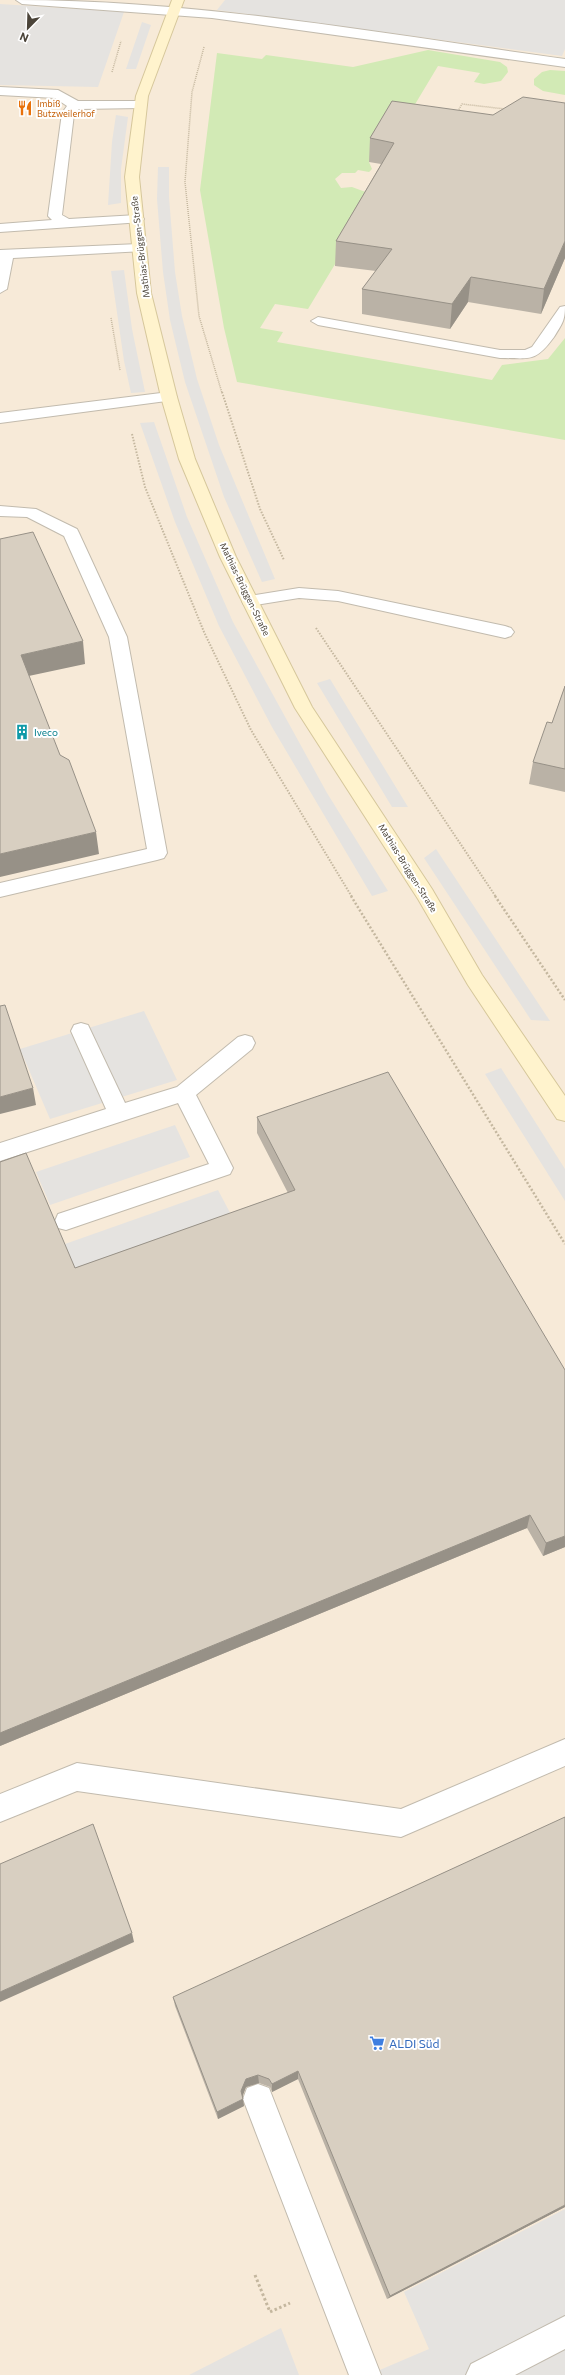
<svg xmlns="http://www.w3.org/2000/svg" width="565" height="2375" viewBox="0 0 565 2375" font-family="Commissioner,sans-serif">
	<rect width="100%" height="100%" fill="#f6f3ec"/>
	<path fill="#f7ead8" d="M0,0H565V2375H0Z"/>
	<path fill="#d2eab5" d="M428,50L500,62L507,67L508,72L501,81L484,84L474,82L480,73L438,66L414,106L376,150L369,162L372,169L369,172L358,170L355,173H342L335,179L341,188L352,187L371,194L343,251L308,309L275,304L260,328L283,332L277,342L492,380L502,365L548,359L565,338V440L237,382L224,328L200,190L217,53L262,59L266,55L353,67Z
		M550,70L565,71V95L543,91L534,85V79L542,72Z"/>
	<path fill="#e5e3e0" d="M225,0H565V49L562,56L217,10Z
		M0,4L124,12L98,87L0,85Z
		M142,22L151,25L136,69H126Z
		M116,115L128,117L121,169V203L108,205L112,142Z
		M158,167H169V197L175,272L182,316L197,379L219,445L275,579L262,582L224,497L185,382L170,320L163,272L157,199Z
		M124,270L132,329L145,392L131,393L124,361L111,271Z
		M154,422L187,517L233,622L327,793L388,891L372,896L272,727L219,626L175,522L140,423Z
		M330,679L408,807H392L317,683Z
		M436,849L550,1021L531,1020L424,858Z
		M144,1011L177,1080L50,1119L20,1049Z
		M501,1068L565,1169V1201L485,1074Z
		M175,1125L190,1157L50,1205L36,1172Z
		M218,1190L236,1224L79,1279L65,1244Z
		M565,2209V2375H368L429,2349L404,2292Z
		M281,2328L299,2375H189Z"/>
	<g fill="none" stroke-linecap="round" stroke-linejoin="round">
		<g stroke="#c2bbae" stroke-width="2">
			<path id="lane" d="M16,0C200,0 383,34 565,59V67L212,18L22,4Z
				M0,87L58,90L78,101H145L147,104L145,107L141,108L79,109L74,114L62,215L69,219L137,215L142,216L144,219L142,222L0,232V224L52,220L48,216L62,113L67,106L55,98L0,95Z
				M139,244L146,248L144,251L13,258L7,289L0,293V250Z
				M565,306C565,321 562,324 554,337C535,363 530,358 500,358L318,325L311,321L318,317L500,350H525L532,347L560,307Z
				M169,392L174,394L177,397L174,400L0,423V413Z
				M0,506L36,509L77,529L79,533L127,637L167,853L164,858L157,860L0,897V883L147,849L109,637L64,536L27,517L0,516Z
				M299,588L338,591L505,626L511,628L514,632L511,636L505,638L338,601L299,598L250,606L244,605L242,601L244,597L250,596Z
				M81,1023L88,1025L125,1103L177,1087L238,1037L245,1035L252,1037L255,1043L252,1049L196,1095L233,1168L230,1174L66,1230L58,1228L55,1221L58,1214L209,1164L178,1103L0,1161V1143L106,1109L71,1031L74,1025Z
				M565,1739V1766L401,1837L77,1791L0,1822V1794L77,1763L401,1809Z
				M258,2084L269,2088L381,2375H349L243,2099L247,2088Z
				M565,2316V2349L515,2375H466L471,2364Z"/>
		</g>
		<g stroke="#d6c79b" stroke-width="2">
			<path id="secondary" d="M172,0H184L148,96L139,177L151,293L177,397L195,459L236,557L312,707L432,889L482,975L565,1096V1121L557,1119L468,985L418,899L295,708L220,557L179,459L161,397L137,293L125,177L136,96Z"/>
		</g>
		<path stroke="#c4b79f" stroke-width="1.5" stroke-dasharray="1 1" stroke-linecap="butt" d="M204,47L192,92L185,182L199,316L222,393
			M112,72L121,41
			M457,113L462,104L505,109
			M111,318L120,370"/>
		<path stroke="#c4b79f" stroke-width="2" stroke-dasharray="1.5 1.5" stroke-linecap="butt" d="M222,392L260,509L284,560
			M132,434L145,487L204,632L251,730L352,897
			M316,628L496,897"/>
		<path stroke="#c4b79f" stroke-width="2.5" stroke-dasharray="2 2" stroke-linecap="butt" d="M351,896L565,1244
			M495,896L565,1000"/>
		<path stroke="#c4b79f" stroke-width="3" stroke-dasharray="2.5 2.5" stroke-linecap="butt" d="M255,2275L270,2312L290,2303"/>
		<use href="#lane" fill="#fff" fill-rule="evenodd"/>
		<use href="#secondary" fill="#fff3cd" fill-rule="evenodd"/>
	</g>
	<path fill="#bab2a6" d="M392,101L565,258L541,314L468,302L450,329L362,314V289L376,271L335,266L336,241L381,164L369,162L370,138Z
		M565,686V792L529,784L533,762L552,723Z
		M257,1117L565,1547L543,1556L527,1528L0,1746V1162L75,1268L288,1193L257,1133Z
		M173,1997L565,2207L387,2299L298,2079L272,2092L270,2087L259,2083L246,2087L242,2096L244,2106L218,2119L175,2006Z"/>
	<path fill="#979187" d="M565,241V258L541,314L544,289Z
		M471,277L468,302L450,329L452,304Z
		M83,641L85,664L24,677L21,655Z
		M96,832L99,854L0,877V854Z
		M33,1088L36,1105L0,1114V1097Z
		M530,1515L527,1528L0,1746V1733Z
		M565,1536V1547L543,1556L546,1543Z
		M132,1933L134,1942L0,2002V1992Z
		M298,2071V2079L272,2092V2084Z
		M258,2075L259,2083L246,2087L242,2098L241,2091L246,2079Z
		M243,2099L244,2106L218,2119L217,2112Z
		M565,2205V2207L387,2299L390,2296Z"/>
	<path fill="#d8cfc1" stroke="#979187" d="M523,97L565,103V241L544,289L471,277L452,304L362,289L392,249L336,241L394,143L370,138L392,101L493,115Z
		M33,532L83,641L21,655L60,755L69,760L96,832L0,854V539Z
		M565,686V769L533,762L547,722L552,723Z
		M5,1005L33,1088L0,1097V1006Z
		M388,1072L565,1370V1536L546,1543L530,1515L0,1733V1162L26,1153L75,1268L295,1190L257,1117Z
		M565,1817V2205L390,2296L298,2071L272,2084L269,2079L258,2075L246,2079L241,2091L243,2099L217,2112L173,1997Z
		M93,1824L132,1933L0,1992V1864Z"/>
	<defs>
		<g id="restaurant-bare" transform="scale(1.2)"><path d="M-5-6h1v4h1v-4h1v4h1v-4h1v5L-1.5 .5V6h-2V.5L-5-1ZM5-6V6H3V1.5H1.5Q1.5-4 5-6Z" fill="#e8710a" stroke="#fff" stroke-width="2.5" paint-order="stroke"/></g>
		<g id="building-bare" transform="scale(1.2)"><path d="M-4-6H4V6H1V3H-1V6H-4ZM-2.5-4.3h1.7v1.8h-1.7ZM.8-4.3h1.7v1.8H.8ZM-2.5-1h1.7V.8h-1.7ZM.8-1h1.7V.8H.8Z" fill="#0f9aa8" stroke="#fff" stroke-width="2.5" paint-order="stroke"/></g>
		<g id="supermarket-bare" transform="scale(1.2)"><path d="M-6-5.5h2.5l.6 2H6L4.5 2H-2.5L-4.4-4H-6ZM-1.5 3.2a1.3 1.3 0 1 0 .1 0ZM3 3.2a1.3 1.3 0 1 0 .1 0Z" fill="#3f7fe0" stroke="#fff" stroke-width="2.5" paint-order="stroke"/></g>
	</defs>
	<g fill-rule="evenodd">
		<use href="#restaurant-bare" x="25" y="108"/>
		<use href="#building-bare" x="22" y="732"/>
		<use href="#supermarket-bare" x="377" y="2043"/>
	</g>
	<g text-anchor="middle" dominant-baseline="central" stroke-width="4" stroke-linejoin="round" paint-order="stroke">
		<g font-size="9" fill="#c56008" stroke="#fff" text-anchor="start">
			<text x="37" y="103">Imbiß<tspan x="37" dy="10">Butzweilerhof</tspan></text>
		</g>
		<g font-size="9" fill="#4b4439" stroke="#fff">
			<text transform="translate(140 247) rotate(-97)">Mathias-Brüggen-Straße</text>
			<text transform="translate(245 589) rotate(64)">Mathias-Brüggen-Straße</text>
			<text transform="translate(408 868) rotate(58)">Mathias-Brüggen-Straße</text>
		</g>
		<g font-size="10" fill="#0d838f" stroke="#fff" text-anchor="start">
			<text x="34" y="732">Iveco</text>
		</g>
		<g font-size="12" fill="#366cbe" stroke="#fff" text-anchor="start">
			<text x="389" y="2043">ALDI Süd</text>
		</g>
	</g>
	<g transform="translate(28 28) rotate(203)" stroke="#ffffff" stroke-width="3" paint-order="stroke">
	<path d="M0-3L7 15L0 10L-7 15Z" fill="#4b4439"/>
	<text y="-6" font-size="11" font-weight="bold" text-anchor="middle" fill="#4b4439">N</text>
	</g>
</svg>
